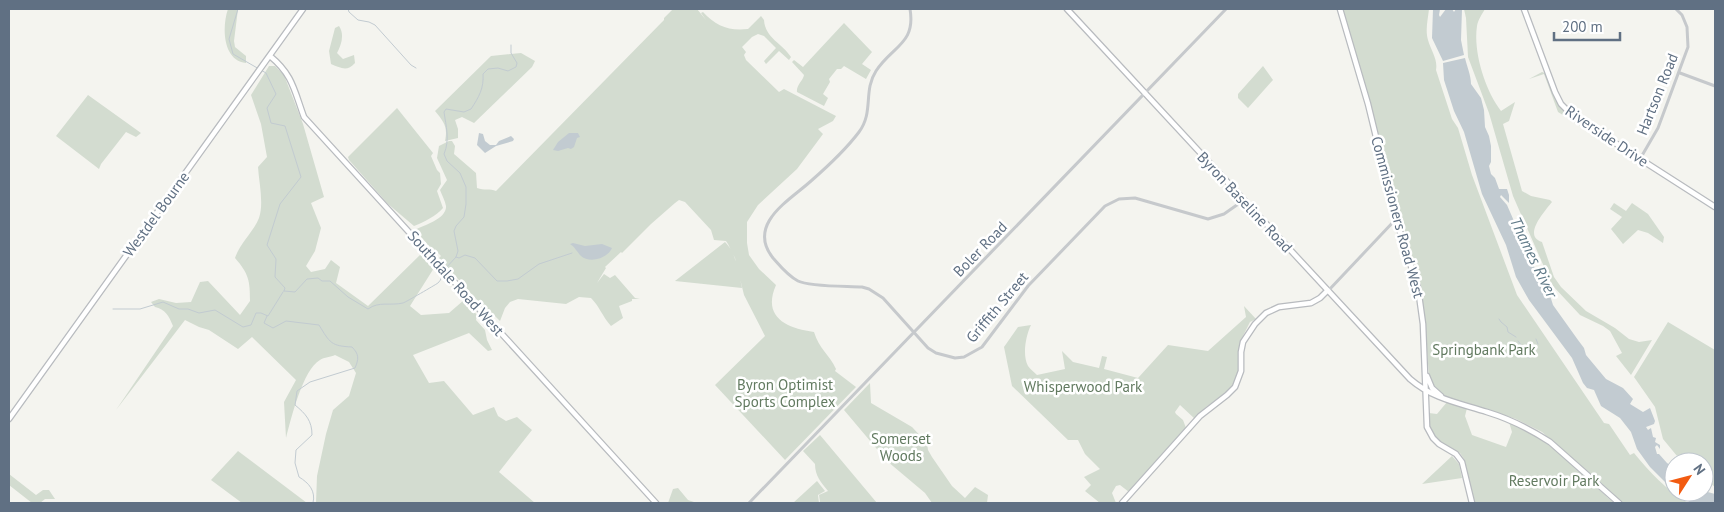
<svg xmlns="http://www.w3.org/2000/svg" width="1724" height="512" viewBox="0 0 1724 512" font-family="'PT Sans',sans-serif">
	<rect width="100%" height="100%" fill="#f4f4ef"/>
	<path fill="#d3dcd0" d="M228,9H238L234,41L235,47L246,56V63C222,60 222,26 228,9Z
		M673,9H697L706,20L701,13L703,12C716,26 728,31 748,29L761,16L764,20C765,38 783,44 791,57L789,60L779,51L766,64L764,61L776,48L764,36L758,34L752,37L742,47L746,52L744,55L746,60L779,92L784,89L836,116L833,121L818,129L823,134L797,169L758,205L747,222V243L749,255L759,269L776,285C762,317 786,328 814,332C819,349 829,354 836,369L835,371L856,387L785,460L715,385L765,336L744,295L735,258L728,244L726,241L714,240L711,230L685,202L679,200L675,203L651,224L622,253L621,252L605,267L606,268L597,283L604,274L610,278L615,275L635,298L640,299H632V301L619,306L623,318L611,326C602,316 600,307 591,298L579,297L566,304L518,299L510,302L505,308L500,321L489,310L487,311L439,258L441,256L437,252L436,254L415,230C424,225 447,219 446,206C445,201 442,195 440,190L447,180L437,158L439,146L449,141H452L455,146L454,154L476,173L477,188C484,191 490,188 496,191L664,20V18Z
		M1342,9H1429C1428,19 1425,30 1428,40C1431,51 1438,59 1436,70L1452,119L1458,128L1472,175L1517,295L1604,423L1609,424L1630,455L1634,453C1651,474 1665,488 1688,503H1622L1542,432L1516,419L1441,395L1432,387L1429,375L1423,305L1403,222Z
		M1464,9H1485C1482,14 1478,20 1477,26C1473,52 1485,90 1501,111L1515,102L1509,121L1503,124L1522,191L1531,196L1550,200L1552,202C1545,211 1522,236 1542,242L1554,277L1561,287L1586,311L1615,328L1629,339L1639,342L1652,340L1631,375L1616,356L1622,353L1610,331L1603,326L1580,315L1552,285L1513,196L1489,113L1468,57L1466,18Z
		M844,23L872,52L862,64L871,70L866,79L844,66L841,69H837L829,79L830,82L823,94L828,98L824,106L797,92C796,85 803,81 804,75L792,62L794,60L803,67Z
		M339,26C345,35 341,45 337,53L343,59L354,55L355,63C347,72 341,68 331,64L329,51L335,28Z
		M521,53L535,61L532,67L474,123L462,117L455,120L458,129V138L445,141C448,127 444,122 435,111L491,56Z
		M269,66H275L284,75L303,124L324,197L311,203L321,228L315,251L306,266L311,272L325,269L331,260L340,267L336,283L368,306L421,254L434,268L410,306L421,315L449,313L464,300L477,315L476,320L485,330L487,340L492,350L488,351L469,333L413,355L429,383L444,381L473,415L494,407L498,416L506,421L517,417L532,430L499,472L535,503H316L317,476L326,434L333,410L349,396L356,373L349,362L335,355C331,357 324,357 320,360C303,369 291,419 286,438L284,402L296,380L252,337L238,349L209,330L199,327L185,320L116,410L173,326C169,316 165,309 155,307L151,302L159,299L176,303L191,302L200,282L208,281L240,315L250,301C250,281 249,274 235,258C240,243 254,231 259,218C264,203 259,183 258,167L267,157L261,124L251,95Z
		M1263,66L1273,80L1248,108L1238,98V94Z
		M1542,72L1545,73L1556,101L1566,114L1637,161L1558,112L1544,74L1529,79Z
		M88,95L141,133L136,137L126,132L101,164L99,169L56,136Z
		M397,108L433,153L431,156L437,170L440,173L441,184L437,191L443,208C436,216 424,222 414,226L388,204L349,160L348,157Z
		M1614,203L1626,211L1632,203L1648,214L1664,237L1663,243L1648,233L1638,230L1623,244L1611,229L1622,217L1610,209Z
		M725,242C736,252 739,274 742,288L675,281Z
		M1244,306L1256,319L1250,322L1240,342L1238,373L1233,387L1228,392L1206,407L1195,419L1180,405L1175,412L1176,414L1183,420L1186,428L1129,492L1120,485L1116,486L1112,493L1116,503H1100L1085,491L1091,485L1084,477L1100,469L1085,454L1078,440H1068L1012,386L1004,347L1018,327L1031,325C1026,335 1022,355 1028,366C1030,369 1034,372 1037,375L1065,369L1062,351L1073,362L1099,368L1102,356L1107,357L1104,369L1138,378L1168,345L1208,351L1246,317Z
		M1668,322L1715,350V487L1704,479V462H1682L1663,439L1655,407L1634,377Z
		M870,383L871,403L912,427L927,443L928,450L932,457L952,486L965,498L975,487L988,495L987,503H932L925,493L887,461L844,410Z
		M1447,402L1467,408L1465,416L1472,435L1506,447L1512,432L1509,422C1551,439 1581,474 1614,503H1474L1467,479L1464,459L1460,453L1441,445L1435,438L1430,430L1429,413L1437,414Z
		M820,435L877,503L820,502L819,495L828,491C821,482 815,476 815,464L803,451Z
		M238,451L307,503H242L211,480Z
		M1452,456L1459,464L1462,478L1422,484Z
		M9,474L36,495L43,490H49L55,499H45L40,503H32L9,485Z
		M817,481L825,491L818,495L819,503H793Z
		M678,488L688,500L697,503H668L673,489Z"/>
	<path fill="#c2cbd1" d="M1433,9H1440L1439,15L1440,17L1446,9H1452L1454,12L1456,9H1462L1461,40L1464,55L1443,61L1432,38Z
		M1465,58C1467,67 1471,75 1471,84L1481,98L1484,110L1485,127L1489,136L1491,146V162L1489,166L1491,174L1495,178L1499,189H1507L1509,195V203L1501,195L1500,197L1507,205L1517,228L1524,236L1519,243L1527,248L1529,251L1537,275L1548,289L1553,305L1578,340L1584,348L1586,355L1606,379L1623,388L1633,399L1630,404L1643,412L1650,408L1655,421L1654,424L1646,427L1648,430L1651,428L1653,437L1656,438L1655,442L1660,445V449L1657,445L1655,447L1657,454H1659L1667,463L1674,468V491L1650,467L1637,449L1631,432L1620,418L1601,406L1594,390L1587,388L1583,383L1572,358L1529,300L1516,277L1506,245L1482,194L1464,132L1454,111L1444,80L1443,63Z
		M479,133L483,134L485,141L490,145H496L499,141L511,136L514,139L513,141L496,146L485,153L477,145Z
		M569,133H578L580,137L577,138L574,147L571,149L568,148L558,151L553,150L558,142Z
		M573,243L585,246L602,244L612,248C608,258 590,264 581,256C577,252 575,247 570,244Z
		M1704,491L1715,494V503H1691L1675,492H1704Z"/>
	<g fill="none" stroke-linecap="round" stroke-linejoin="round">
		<path stroke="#c2cbd1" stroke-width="1" d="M238,9L229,39L233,54L266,73L276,94L267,108L271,123L285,126L301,177L280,204L267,245L276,259L275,277L285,288L284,291
			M348,9L349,12L358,20L369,22L375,25L411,65L416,68
			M456,257L459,258L465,255L475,258L497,281H507L518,279L539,264L572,253
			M445,269L456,257L458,251L454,231L456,226L464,217L466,204V187L460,173L447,161L444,154C450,140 446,126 444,112L446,109L464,112L471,109C479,97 484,88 483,74L488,69L498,68L508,71L516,67L517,63L511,53V45
			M284,291L295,292L307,279L318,278L322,281H330L348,297L368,309C379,301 390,306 403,303C406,302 435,285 438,283C441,280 442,277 443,273
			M113,309H140L163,302L179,309H188L199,313L215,310L243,327L251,325L256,313H261L268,316L283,292
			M267,316L264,323L273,328L286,321L319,325C330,343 331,346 352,347C359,354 359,359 355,368L310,382L297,391L295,405C306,414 312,421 312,435L296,450L295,463L299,477C309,483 316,491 313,503
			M1499,319L1501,322L1507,327L1508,332L1516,337
			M1536,339L1538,344
			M1518,341L1526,351L1529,358
			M1524,347L1530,344"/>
		<g stroke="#b8bbbf" stroke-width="7">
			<path id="major" d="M1067,9L1410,379C1433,399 1459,403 1487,412C1510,419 1530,429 1550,442L1619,503
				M1340,9L1368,104L1396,219L1418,288L1423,324L1427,427L1433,438L1439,444L1456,454L1462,462L1472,503
				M1524,9L1555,92L1561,104L1573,116L1715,207
				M270,56C293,75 294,90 304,117L656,503
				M1427,376L1432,388L1441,396
				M9,419L303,9
				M1122,503L1200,416L1227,395L1235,387L1241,371V352L1243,342L1255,324L1266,313L1279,307L1311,303L1320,298L1327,291"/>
		</g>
		<path stroke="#c6c9cc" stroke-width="3" d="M910,9C916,44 892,46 876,71C863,91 874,112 859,132C847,148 827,167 811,181C790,200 746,224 773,258C780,266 788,276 798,281C810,287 847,286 862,287L869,289L883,298L928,348L936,353L955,358L964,357L982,347L1028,286L1105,206L1119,199L1135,198L1208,219L1224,214L1244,200
			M1680,73L1715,86
			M1640,159L1658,128L1688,47L1687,27L1682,15L1676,9
			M1328,291L1396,219
			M749,503L1226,9"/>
		<use href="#major" stroke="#fff" stroke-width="4.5"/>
	</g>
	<g text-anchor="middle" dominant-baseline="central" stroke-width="5" stroke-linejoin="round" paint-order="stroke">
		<g font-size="15" fill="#607083" stroke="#fff">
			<text transform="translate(1657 94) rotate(-68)">Hartson Road</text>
			<text transform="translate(1607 136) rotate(34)">Riverside Drive</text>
			<text transform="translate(1245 202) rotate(47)">Byron Baseline Road</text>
			<text transform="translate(156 214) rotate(-54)">Westdel Bourne</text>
			<text transform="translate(1398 217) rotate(75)">Commissioners Road West</text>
			<text transform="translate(980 249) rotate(-46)">Boler Road</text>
			<text transform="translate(456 283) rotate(48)">Southdale Road West</text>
			<text transform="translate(997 307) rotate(-50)">Griffith Street</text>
		</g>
		<g font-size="15" fill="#627a60" stroke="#fff">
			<text x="1484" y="349">Springbank Park</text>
			<text x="785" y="384">Byron Optimist<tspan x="785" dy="17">Sports Complex</tspan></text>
			<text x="1083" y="386">Whisperwood Park</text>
			<text x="901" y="438">Somerset<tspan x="901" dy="17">Woods</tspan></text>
			<text x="1554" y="480">Reservoir Park</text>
		</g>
		<g font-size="16" font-style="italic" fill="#607a88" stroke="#fff">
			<text transform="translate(1534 257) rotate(64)">Thames River</text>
		</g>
	</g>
	<rect width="1724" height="512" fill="none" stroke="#607083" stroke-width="20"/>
	<g transform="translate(1689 477) rotate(54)"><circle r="24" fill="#ffffff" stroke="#bfc6cd"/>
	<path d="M0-4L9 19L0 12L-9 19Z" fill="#f25b11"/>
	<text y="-8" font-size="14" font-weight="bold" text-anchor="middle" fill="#607083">N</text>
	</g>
	<path d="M1554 32v8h66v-8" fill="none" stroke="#607083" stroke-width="2.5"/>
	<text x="1562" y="32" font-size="15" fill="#607083" stroke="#ffffff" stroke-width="4" paint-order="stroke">200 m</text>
</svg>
